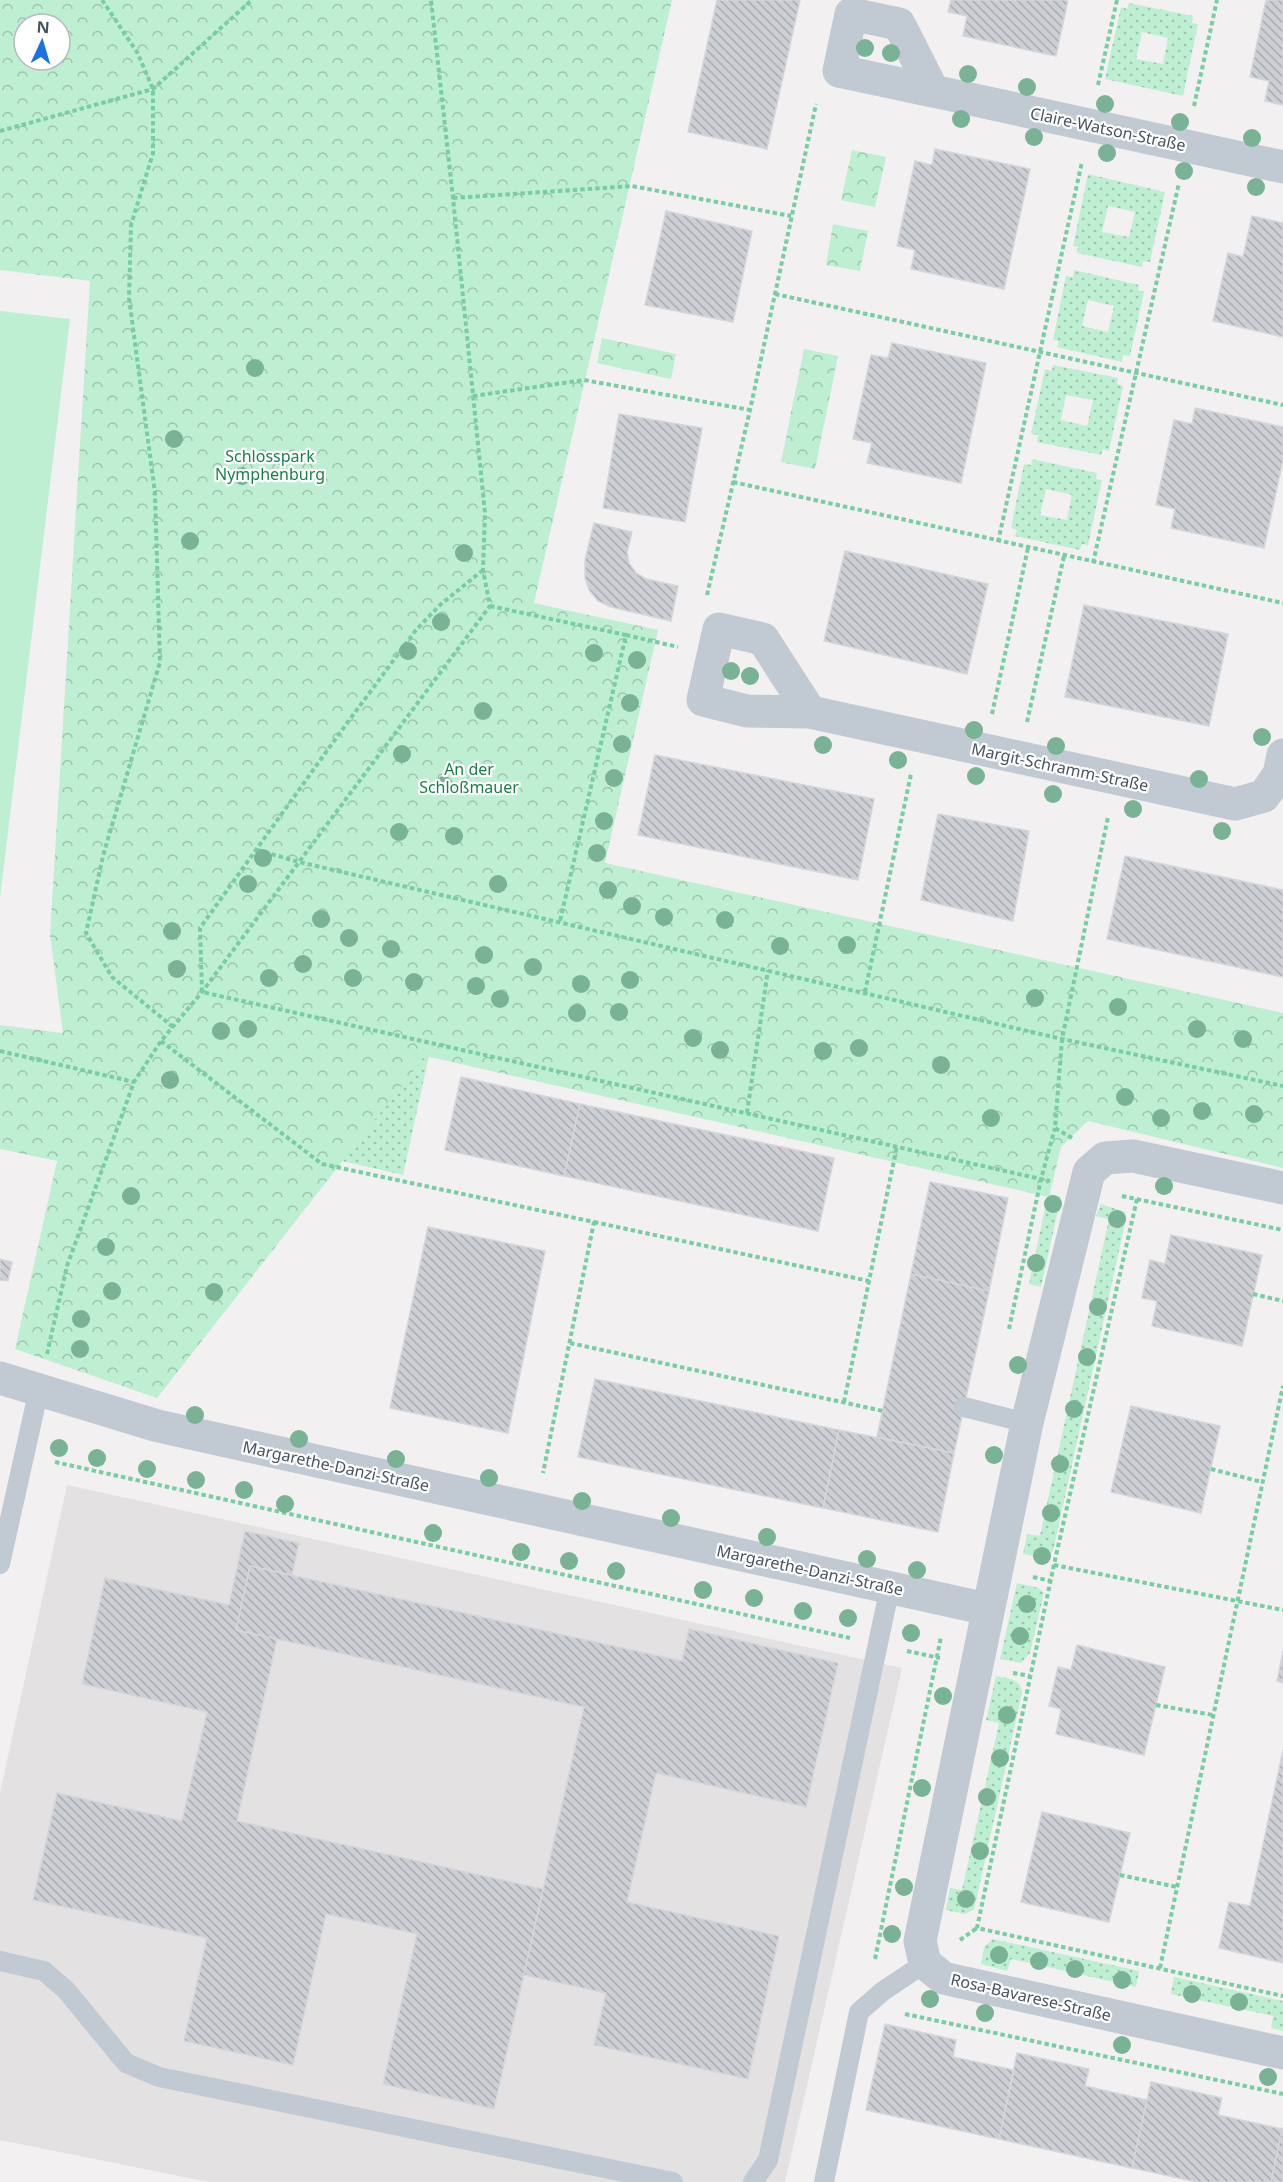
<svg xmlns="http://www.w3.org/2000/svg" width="1283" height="2182" viewBox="0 0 1283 2182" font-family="'Noto Sans',sans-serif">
	<defs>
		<pattern id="grass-dots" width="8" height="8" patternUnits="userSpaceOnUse" patternTransform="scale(1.5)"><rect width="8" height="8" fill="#bfefd2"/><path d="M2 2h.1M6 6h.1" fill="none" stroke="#9dc4ae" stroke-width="1.8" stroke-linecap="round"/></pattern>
		<pattern id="park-crowns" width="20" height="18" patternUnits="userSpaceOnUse" patternTransform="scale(1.5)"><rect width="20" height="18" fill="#bfefd2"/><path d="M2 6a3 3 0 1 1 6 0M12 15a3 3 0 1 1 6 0" fill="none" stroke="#9dc4ae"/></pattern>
		<pattern id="building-back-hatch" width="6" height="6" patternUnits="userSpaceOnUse" patternTransform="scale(1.5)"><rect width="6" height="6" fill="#cdcfd5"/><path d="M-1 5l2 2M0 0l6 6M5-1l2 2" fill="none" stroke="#a8abb0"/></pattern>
	</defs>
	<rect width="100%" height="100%" fill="#f2f0f0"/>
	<path fill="#e3e1e2" d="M67,1485L902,1668L785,2182H209L0,2140V1793Z"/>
	<path fill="url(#grass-dots)" fill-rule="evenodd" d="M1129,3L1193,16L1192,23L1198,24L1183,96L1105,79L1121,7L1127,9ZM1142,32L1168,38L1163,64L1136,59Z
		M1088,174L1165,192L1150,262L1143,261L1142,267L1077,253L1078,247L1073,246ZM1108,206L1135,212L1129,237L1102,232Z
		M1074,270L1139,285L1138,290L1144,292L1130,356L1123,355L1122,362L1057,347L1059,341L1053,340L1066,276L1073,277ZM1088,300L1114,306L1108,332L1082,326Z
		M1053,365L1118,378L1117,384L1123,386L1109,451L1103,449L1101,455L1037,442L1038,435L1031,434L1045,369L1052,371ZM1066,395L1093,400L1087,426L1061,420Z
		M1032,459L1097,473L1096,479L1102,480L1088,545L1082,544L1080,550L1015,536L1017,530L1011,528L1024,464L1031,465ZM1046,489L1072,495L1067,520L1040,515Z
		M209,1005L430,1051L403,1175L320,1156Z
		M1048,1194L1061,1197L1041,1287L1029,1284Z
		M1101,1204L1125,1212L1126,1219L1053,1551L1046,1559L1023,1554L1027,1534L1040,1536L1109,1219L1096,1216Z
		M1017,1583L1039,1588L1044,1593L1030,1653L1021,1663L1000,1659Z
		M996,1676C1009,1679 1021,1678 1022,1693L974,1910L964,1914L946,1910L950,1888L962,1890L999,1723L986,1720Z
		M993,1939L1139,1971L1136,1987L1011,1959L1007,1971L981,1964L984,1947Z
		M1174,1977L1283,2001V2031L1271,2028L1273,2016L1171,1994Z"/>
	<path fill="url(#park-crowns)" fill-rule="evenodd" d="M0,0H672L534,603L658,630L605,863L1283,1013V1168L1088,1121L1061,1147L1049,1197L425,1056L157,1398L15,1349L57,1161L0,1149V1025L63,1033L50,935L90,281L0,270ZM24,24H60V60H24Z
		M852,150L886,157L875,207L841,200Z
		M833,224L868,231L860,271L826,265Z
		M602,338L676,354L671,379L597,363Z
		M804,349L838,356L815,469L781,462Z"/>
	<path fill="#bfefd2" d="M0,311L70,319L0,898Z"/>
	<path fill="url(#building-back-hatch)" stroke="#d4d6db" stroke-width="1.5" d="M717,0H800L767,149L688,132Z
		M951,0H1068L1056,56L963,36L967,16L948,12Z
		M1266,0H1283V105L1265,101L1269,81L1250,77Z
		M935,149L1030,169L1004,289L911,269L915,250L897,246L915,161L932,165Z
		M666,211L752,231L733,322L645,305Z
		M1252,216L1283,223V337L1213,321L1228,253L1243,257Z
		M892,343L986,363L961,483L867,463L872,443L853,439L871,355L888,358Z
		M1195,408L1283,427V460L1264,548L1171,528L1175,509L1156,505L1174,420L1192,424Z
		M619,414L702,428L685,522L603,508Z
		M594,523L632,532L627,552L629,563L636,573L646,579L678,586L671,621L611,607L598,601L589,590L585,578V560Z
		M845,551L988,584L967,674L824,641Z
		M1084,605L1228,634L1209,726L1065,697Z
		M655,755L874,799L858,880L638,835Z
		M938,814L1029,831L1013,921L921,900Z
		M1125,856L1283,890V977L1107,939Z
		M461,1077L580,1104L564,1176L445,1150Z
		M580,1104L834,1158L818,1231L564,1176Z
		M930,1182L1008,1198L989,1291L911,1274Z
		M428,1227L545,1251L508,1433L390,1408Z
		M1171,1235L1262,1255L1242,1346L1152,1326L1157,1301L1142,1298L1150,1260L1165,1264Z
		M0,1259L12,1262L8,1281L0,1280Z
		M911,1274L989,1291L954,1453L877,1437Z
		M595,1379L839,1430L823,1508L578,1457Z
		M1131,1406L1220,1426L1201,1513L1111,1492Z
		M839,1430L954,1453L938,1532L823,1508Z
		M245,1531L299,1543L292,1575L250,1566L236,1630L277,1639L237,1821L543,1889L494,2109L383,2084L417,1934L326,1914L293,2065L184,2041L207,1938L33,1900L57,1793L182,1821L207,1712L82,1684L105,1578L229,1605Z
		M250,1566L682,1661L689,1629L838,1663L806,1807L656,1773L627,1902L779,1936L748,2079L594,2045L606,1993L524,1975L584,1707L236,1630Z
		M1077,1645L1165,1667L1144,1755L1056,1734L1061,1709L1049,1706L1058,1667L1071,1670Z
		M1283,1651V1683L1277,1681Z
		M1283,1750V1963L1219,1948L1229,1902L1250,1906Z
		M1042,1812L1130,1833L1109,1922L1021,1902Z
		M885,2024L956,2040L953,2057L1014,2070L999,2139L866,2110Z
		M1017,2053L1089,2069L1085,2086L1147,2100L1132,2168L999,2139Z
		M1151,2082L1222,2098L1218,2115L1282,2129L1271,2182H1197L1132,2168Z
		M1283,2127V2182H1271L1282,2129Z"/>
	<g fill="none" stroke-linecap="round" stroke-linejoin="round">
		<path stroke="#78cda3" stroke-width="4" stroke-dasharray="4.5 3" stroke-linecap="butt" d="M102,0L137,52L153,89V153L131,225L129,298L155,493L160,662L103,856L86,933L112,977L173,1027
			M1098,85L1117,0
			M1194,106L1217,0
			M0,131L153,89L252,0
			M453,198L632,186L791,216
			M775,294L1283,405
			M473,396L584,380L750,410
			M733,482L1283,603
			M998,542L1082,162
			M1093,563L1179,183
			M483,570L440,605L416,630L339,734L200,928L202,992L1050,1181
			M707,595L750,410L816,104
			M490,606L626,635L560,921
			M626,635L678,647
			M992,714L1028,548
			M1027,722L1064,556
			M257,850L299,862L1062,1039L1283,1086
			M865,992L911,774
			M161,1041L322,1164L594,1222L543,1473
			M0,1051L134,1082
			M747,1113L768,970
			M1072,1138L1055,1128L1062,1039L1108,817
			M1122,1196L1283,1230
			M1137,1199L1055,1560L977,1928L1283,1996
			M594,1222L869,1281
			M1253,1294L1283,1301
			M1009,1329L1041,1179L1055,1128
			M570,1343L883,1411
			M47,1354L67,1266L134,1082L161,1041L202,992L490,606L483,570L485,513L453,198L431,0
			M844,1402L897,1146
			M55,1462L850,1638
			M1211,1469L1262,1482
			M1054,1565L1283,1610
			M1033,1577L1051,1581
			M907,1651L940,1658
			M1013,1673L1030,1676
			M1156,1705L1213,1715
			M1120,1875L1177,1887
			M960,1940L977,1928
			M875,1959L941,1637
			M1160,1968L1283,1386
			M905,2014L1283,2094"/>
		<path stroke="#c1cad2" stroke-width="20" d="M964,1407L1027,1423
			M0,1564L39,1389
			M0,1961L44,1971L66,1990L126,2063L159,2077L673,2182
			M753,2182L768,2160L890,1587
			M824,2182L859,2012L883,1991L925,1963"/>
		<path stroke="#c1cad2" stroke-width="33" d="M851,14L899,24L933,91L839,71Z
			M933,91L1283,167
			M719,629L763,639L810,712L747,711L703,700Z
			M810,712L1235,804L1264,796L1279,774L1283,755
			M1283,1188L1133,1156L1105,1158L1089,1172L1027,1423L920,1941L925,1963L943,1978L1283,2053
			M0,1378L158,1426L987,1609"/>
	</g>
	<g fill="#7ab295">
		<circle cx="865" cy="48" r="9"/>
		<circle cx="891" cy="53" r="9"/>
		<circle cx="968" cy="74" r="9"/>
		<circle cx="1027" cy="87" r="9"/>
		<circle cx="1105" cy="104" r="9"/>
		<circle cx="961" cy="119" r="9"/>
		<circle cx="1180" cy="122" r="9"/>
		<circle cx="1034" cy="137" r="9"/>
		<circle cx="1252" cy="138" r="9"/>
		<circle cx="1107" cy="153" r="9"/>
		<circle cx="1184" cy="171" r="9"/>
		<circle cx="1256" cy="187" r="9"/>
		<circle cx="255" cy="368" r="9"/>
		<circle cx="174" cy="439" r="9"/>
		<circle cx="242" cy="476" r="9"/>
		<circle cx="190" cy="541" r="9"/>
		<circle cx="464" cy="553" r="9"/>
		<circle cx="441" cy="622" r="9"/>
		<circle cx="408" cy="651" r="9"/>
		<circle cx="594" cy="653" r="9"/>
		<circle cx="637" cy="660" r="9"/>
		<circle cx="731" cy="671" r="9"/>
		<circle cx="750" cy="676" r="9"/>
		<circle cx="630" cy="703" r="9"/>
		<circle cx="483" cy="711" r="9"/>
		<circle cx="974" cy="730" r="9"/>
		<circle cx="1262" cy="737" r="9"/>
		<circle cx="622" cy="744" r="9"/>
		<circle cx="823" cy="745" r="9"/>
		<circle cx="1056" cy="746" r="9"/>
		<circle cx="402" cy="754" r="9"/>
		<circle cx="898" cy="760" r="9"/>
		<circle cx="976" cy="776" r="9"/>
		<circle cx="614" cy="778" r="9"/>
		<circle cx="1199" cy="779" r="9"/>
		<circle cx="444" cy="785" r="9"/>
		<circle cx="1053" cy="794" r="9"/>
		<circle cx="1133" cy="809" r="9"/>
		<circle cx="604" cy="821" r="9"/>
		<circle cx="1222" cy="831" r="9"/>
		<circle cx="399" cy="832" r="9"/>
		<circle cx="454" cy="836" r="9"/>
		<circle cx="597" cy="853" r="9"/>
		<circle cx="263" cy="858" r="9"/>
		<circle cx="248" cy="884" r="9"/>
		<circle cx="498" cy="884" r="9"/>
		<circle cx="608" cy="890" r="9"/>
		<circle cx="632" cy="906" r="9"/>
		<circle cx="664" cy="917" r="9"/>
		<circle cx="321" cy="919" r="9"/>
		<circle cx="725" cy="920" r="9"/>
		<circle cx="172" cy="931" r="9"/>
		<circle cx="349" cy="938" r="9"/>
		<circle cx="847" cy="945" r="9"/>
		<circle cx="780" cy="946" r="9"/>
		<circle cx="391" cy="949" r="9"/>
		<circle cx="484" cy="955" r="9"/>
		<circle cx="303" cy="964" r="9"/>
		<circle cx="533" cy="967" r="9"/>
		<circle cx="177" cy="969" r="9"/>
		<circle cx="269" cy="978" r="9"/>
		<circle cx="353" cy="978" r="9"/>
		<circle cx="630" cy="980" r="9"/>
		<circle cx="414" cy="982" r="9"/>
		<circle cx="581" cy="984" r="9"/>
		<circle cx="476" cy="986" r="9"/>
		<circle cx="1035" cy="998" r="9"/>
		<circle cx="500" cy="999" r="9"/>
		<circle cx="1118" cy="1007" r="9"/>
		<circle cx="619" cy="1012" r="9"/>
		<circle cx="577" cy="1013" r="9"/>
		<circle cx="248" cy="1029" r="9"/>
		<circle cx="1197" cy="1029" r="9"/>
		<circle cx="221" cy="1031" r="9"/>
		<circle cx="693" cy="1038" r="9"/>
		<circle cx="1243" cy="1039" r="9"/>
		<circle cx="859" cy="1048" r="9"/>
		<circle cx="720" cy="1050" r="9"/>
		<circle cx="823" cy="1051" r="9"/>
		<circle cx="941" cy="1065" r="9"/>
		<circle cx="170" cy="1080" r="9"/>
		<circle cx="1125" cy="1097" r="9"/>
		<circle cx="1202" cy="1111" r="9"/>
		<circle cx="1254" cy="1114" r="9"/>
		<circle cx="991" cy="1118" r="9"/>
		<circle cx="1161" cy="1118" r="9"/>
		<circle cx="1164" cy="1186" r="9"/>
		<circle cx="131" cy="1196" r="9"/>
		<circle cx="1053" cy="1204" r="9"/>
		<circle cx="1117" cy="1219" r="9"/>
		<circle cx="106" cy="1247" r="9"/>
		<circle cx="1036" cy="1263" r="9"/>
		<circle cx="112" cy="1291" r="9"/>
		<circle cx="214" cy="1292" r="9"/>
		<circle cx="1098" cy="1307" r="9"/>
		<circle cx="81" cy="1319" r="9"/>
		<circle cx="80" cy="1349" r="9"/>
		<circle cx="1087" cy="1357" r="9"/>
		<circle cx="1018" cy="1365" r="9"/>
		<circle cx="1074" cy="1409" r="9"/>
		<circle cx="195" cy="1415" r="9"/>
		<circle cx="299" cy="1439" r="9"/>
		<circle cx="59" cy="1448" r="9"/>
		<circle cx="994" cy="1455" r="9"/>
		<circle cx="97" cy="1458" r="9"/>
		<circle cx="396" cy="1459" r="9"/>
		<circle cx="1060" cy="1464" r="9"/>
		<circle cx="147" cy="1469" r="9"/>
		<circle cx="489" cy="1478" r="9"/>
		<circle cx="196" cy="1480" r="9"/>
		<circle cx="244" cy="1490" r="9"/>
		<circle cx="582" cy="1501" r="9"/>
		<circle cx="285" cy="1504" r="9"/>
		<circle cx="1051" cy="1513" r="9"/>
		<circle cx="671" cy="1518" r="9"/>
		<circle cx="433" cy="1533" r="9"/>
		<circle cx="767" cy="1537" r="9"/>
		<circle cx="521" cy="1552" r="9"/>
		<circle cx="1042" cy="1556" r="9"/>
		<circle cx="867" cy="1559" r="9"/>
		<circle cx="569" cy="1561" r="9"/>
		<circle cx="917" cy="1570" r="9"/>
		<circle cx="616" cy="1571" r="9"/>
		<circle cx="703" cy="1590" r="9"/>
		<circle cx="754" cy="1598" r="9"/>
		<circle cx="1027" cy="1604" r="9"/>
		<circle cx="803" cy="1611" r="9"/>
		<circle cx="848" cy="1618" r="9"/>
		<circle cx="911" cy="1633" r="9"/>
		<circle cx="1020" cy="1636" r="9"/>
		<circle cx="943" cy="1696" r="9"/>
		<circle cx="1007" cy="1715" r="9"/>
		<circle cx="1000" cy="1758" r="9"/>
		<circle cx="922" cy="1788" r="9"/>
		<circle cx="987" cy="1797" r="9"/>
		<circle cx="980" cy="1851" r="9"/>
		<circle cx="904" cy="1887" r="9"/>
		<circle cx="966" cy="1899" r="9"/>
		<circle cx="892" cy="1934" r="9"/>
		<circle cx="999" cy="1955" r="9"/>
		<circle cx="1039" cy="1961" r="9"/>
		<circle cx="1075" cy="1969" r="9"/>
		<circle cx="1122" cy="1980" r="9"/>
		<circle cx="1192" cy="1994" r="9"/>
		<circle cx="930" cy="1999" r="9"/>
		<circle cx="1239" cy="2002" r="9"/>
		<circle cx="985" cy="2013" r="9"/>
		<circle cx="1122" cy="2045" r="9"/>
		<circle cx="1268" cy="2077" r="9"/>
	</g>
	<g text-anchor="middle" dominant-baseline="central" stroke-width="4.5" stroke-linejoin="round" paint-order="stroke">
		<g font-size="16" fill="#48535e" stroke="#fff">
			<text transform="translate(1108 129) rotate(12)">Claire-Watson-Straße</text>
			<text transform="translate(1060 767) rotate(12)">Margit-Schramm-Straße</text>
			<text transform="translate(336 1466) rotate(12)">Margarethe-Danzi-Straße</text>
			<text transform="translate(810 1570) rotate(12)">Margarethe-Danzi-Straße</text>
			<text transform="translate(1031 1997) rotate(13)">Rosa-Bavarese-Straße</text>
		</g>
		<g font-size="16" fill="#187f4b" stroke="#fff">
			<text x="270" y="456">Schlosspark<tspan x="270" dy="18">Nymphenburg</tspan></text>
			<text x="469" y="769">An der<tspan x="469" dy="18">Schloßmauer</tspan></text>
		</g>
	</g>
	<g transform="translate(42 42) rotate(4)"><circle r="28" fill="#ffffff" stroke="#b6babf" stroke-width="1.5"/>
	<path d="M0-4.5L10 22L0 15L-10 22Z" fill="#1b72e2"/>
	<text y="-9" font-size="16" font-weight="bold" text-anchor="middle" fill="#48535e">N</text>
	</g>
</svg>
